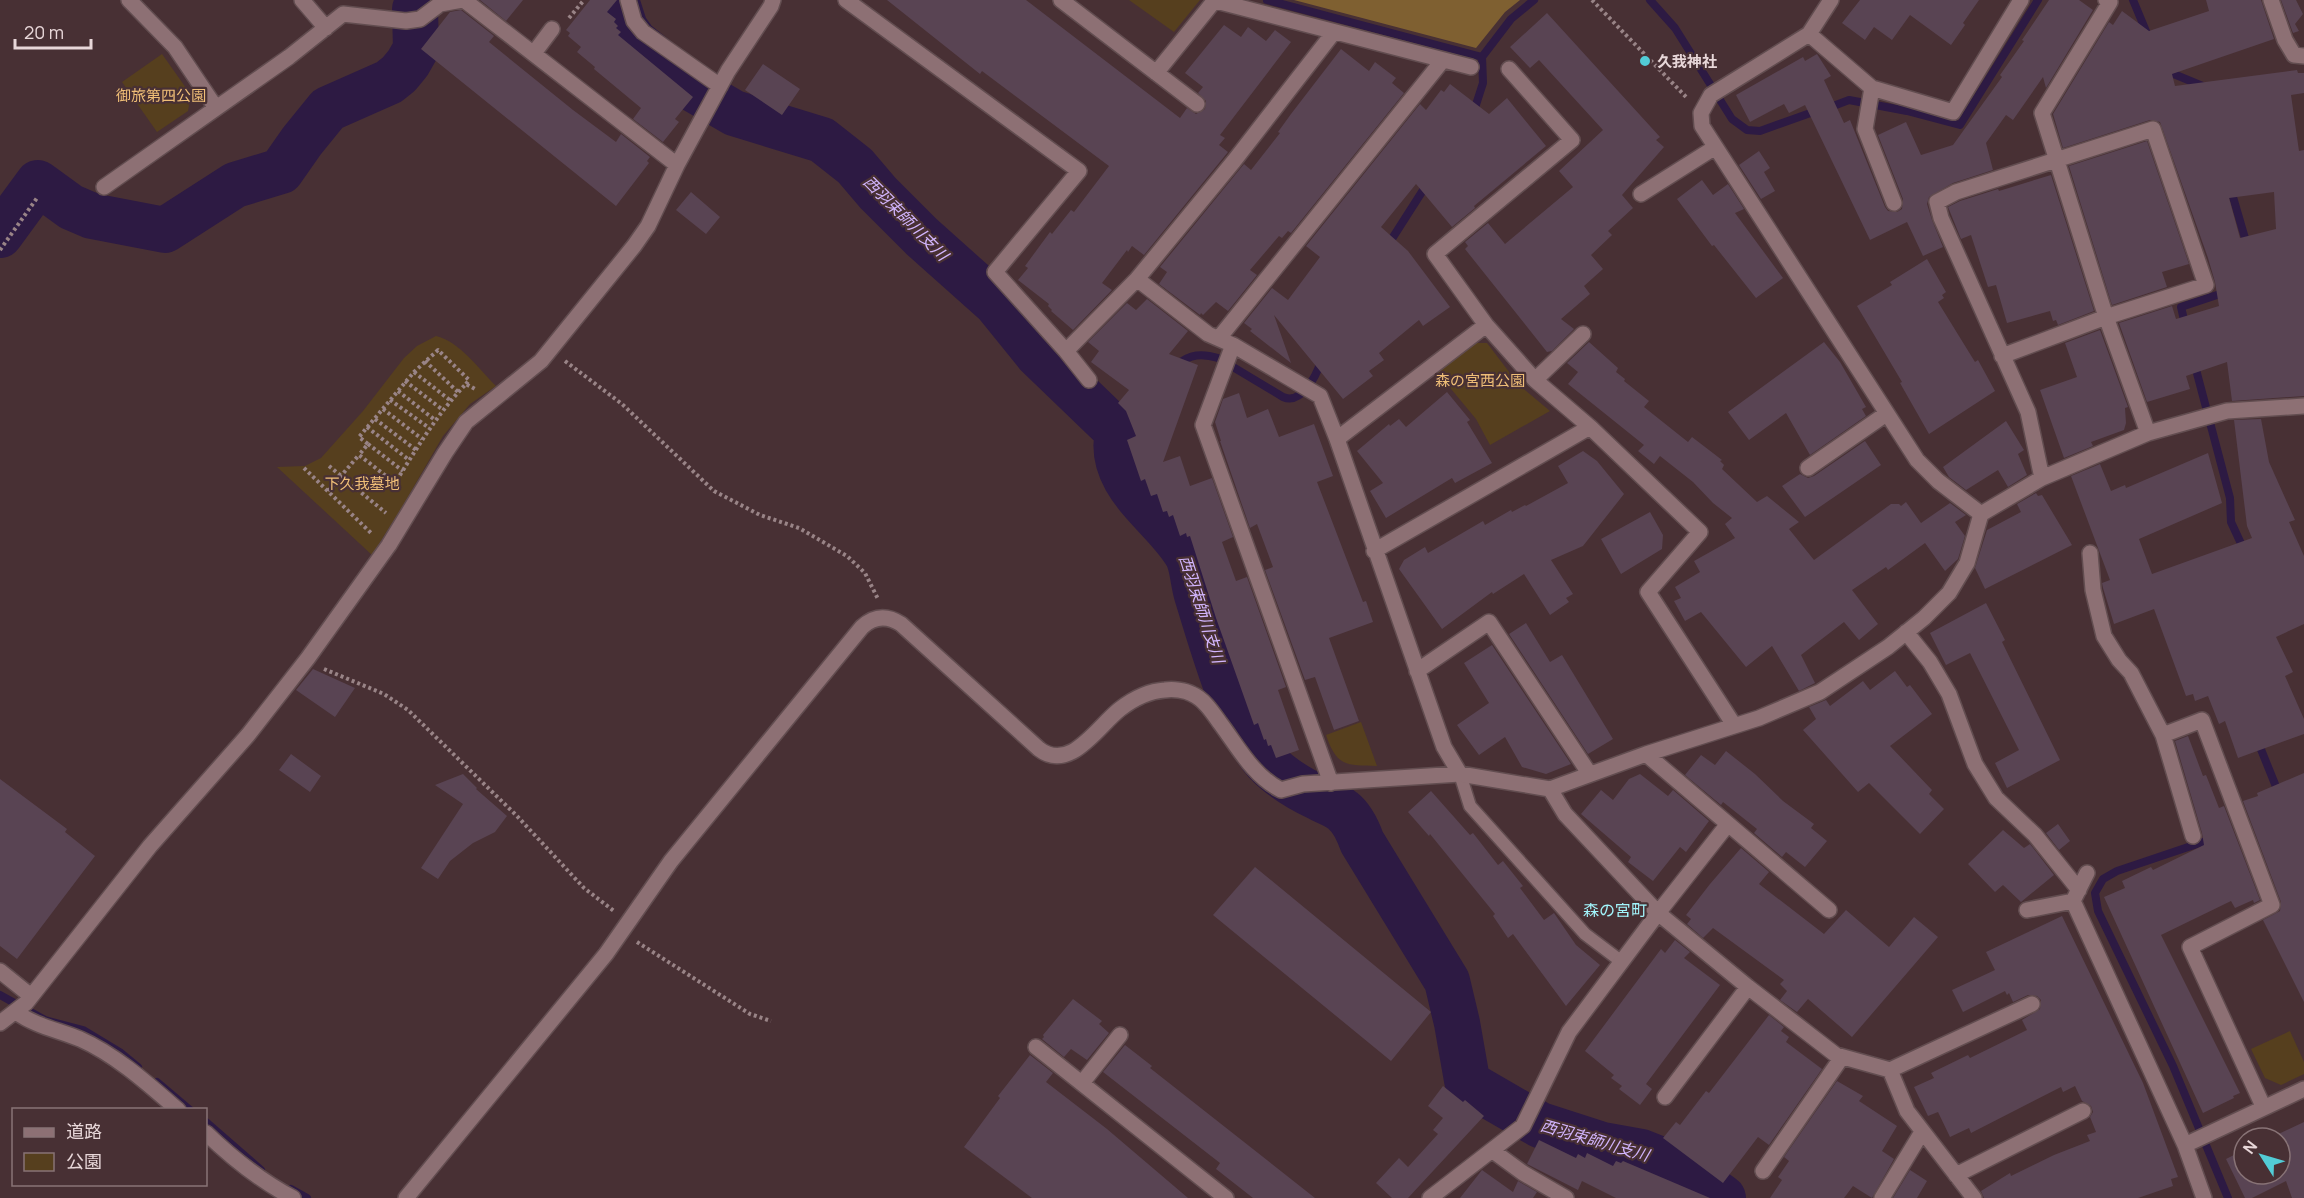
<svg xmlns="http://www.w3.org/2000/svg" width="2304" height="1198" viewBox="0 0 2304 1198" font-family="Manrope,'Noto Sans JP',sans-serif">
	<rect width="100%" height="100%" fill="#483034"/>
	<path fill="#563f1e" d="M1129,0H1200L1174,32Z
		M162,54L191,95L188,111L157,132L122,82Z
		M436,336C459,341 479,369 496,386L470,404L443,436L402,507L372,555L277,467L305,466L321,458L363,411L404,358L417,346Z
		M1473,343H1487L1519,385L1550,411L1490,445L1476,419L1437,372Z
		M1361,722L1377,766C1346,765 1337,767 1326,735Z
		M2290,1031L2304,1062V1074L2281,1085L2265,1078L2251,1049Z"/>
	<path fill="#7f6031" d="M1294,0H1520L1505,12L1476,48Z"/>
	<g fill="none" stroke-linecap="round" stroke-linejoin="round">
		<path stroke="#2d1a43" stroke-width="8" d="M1267,0L1482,57
			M1650,0L1675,28L1732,119L1747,130L1760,131L1816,111
			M2133,0L2148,36
			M2164,70L2205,87
			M1828,108L1849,100L1907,111L1960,125L2038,0
			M1473,114L1483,83L1482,57L1511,19L1534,0
			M2231,190L2247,245
			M1388,245L1427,184
			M2185,324L2181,307L2226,292
			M2194,362L2230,498L2231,522L2244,550
			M1177,365C1190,354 1202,353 1218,358L1283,397C1301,405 1316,377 1321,361
			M1118,432L1135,412
			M2258,742L2279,794
			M2212,839L2117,871L2103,879L2095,893L2098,911L2173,1066L2228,1198
			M0,995L45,1020L83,1030L121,1053L138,1067
			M157,1082L190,1110
			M206,1122L261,1170
			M291,1189L307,1198"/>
		<path stroke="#2d1a43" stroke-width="46" d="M616,0L625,28L635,42L670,70L681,82L734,113L822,140L855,166L878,193L922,237L996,303L1038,355L1118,432C1106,485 1165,516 1187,555C1193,566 1193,582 1197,595C1211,640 1235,728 1266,762C1281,778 1300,789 1319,798C1326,802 1336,805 1343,811C1352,818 1358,831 1362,842L1447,981L1457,1023L1467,1080L1474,1087L1540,1125L1602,1145L1641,1152L1684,1169L1723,1198
			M0,235L38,183L71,207L92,216L165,230L235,185L281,171L302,141L328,109L389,82L399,74L408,63L416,49L415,9L419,0"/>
	</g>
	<path fill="#594453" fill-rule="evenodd" d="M480,0H523L506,21Z
		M590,0H617L607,12L616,19L614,22L618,26L616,28L621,32L618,35L693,97L675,119L679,122L663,142L633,119L641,108L594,69L595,67L577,52L581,47L568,36L570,33L566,30Z
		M887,0H1026L1180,118L1187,108L1196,114L1205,109L1206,101L1198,93L1203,87L1185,73L1224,25L1241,37L1248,27L1266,41L1275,30L1291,42L1220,135L1225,138L1219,145L1228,152L1144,255L1132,246L1128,252L1127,250L1102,283L1112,290L1073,330L1051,311L1052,310L1048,306L1049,304L1018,280L1028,268L1025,266L1050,232L1052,234L1071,210L1074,212L1109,166L982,71L980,74Z
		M1860,0H1979L1963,23L1965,25L1951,45L1910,15L1892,40L1874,27L1865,40L1842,23Z
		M2049,0H2079L2093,10L2046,88L2043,77L2013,120L2006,115L1986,143L1993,170L1953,183L1929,197L1927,204L1932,220L1943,247L1923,256L1907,222L1870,240L1805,105L1789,113L1784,104L1750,122L1736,95L1803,57L1805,61L1817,54L1831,76L1824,80L1844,123L1850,120L1885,207L1888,211L1897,212L1902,209L1903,199L1878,135L1906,122L1921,155L1953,145L2002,77L2000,75L2024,41L2022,40Z
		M2206,0H2261L2274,39L2172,74L2175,86L2297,70L2298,73H2304V93L2291,95L2299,151L2304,150V396L2232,401L2227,362L2186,376L2190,389L2147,402L2119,323L2172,306L2176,319L2219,306L2215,282L2208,258L2160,122L2150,120L2063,148L2053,114L2109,22L2113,25L2122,11L2149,31L2209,11ZM2274,192L2276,229L2240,238L2229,198Z
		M2281,0H2296L2303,14L2295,24L2299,31L2293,33Z
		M461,10L494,36L489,42L573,110L616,142L621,134L650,157L647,161L649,163L616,206L421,49L450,12Z
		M1547,13L1660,137L1656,140L1664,147L1622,195L1633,208L1608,231L1612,235L1591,255L1603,269L1584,286L1590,294L1561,319L1574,329L1552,351L1547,352L1465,249L1468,246L1465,242L1488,223L1505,244L1573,187L1559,171L1603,130L1539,60L1530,68L1510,47Z
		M1341,49L1369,71L1375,62L1396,78L1392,83L1404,93L1291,233L1288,231L1282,238L1279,236L1250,270L1257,275L1228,311L1216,302L1203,315L1201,313L1200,315L1159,284L1167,272L1160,267L1244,164L1251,170L1280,133L1278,132L1291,114Z
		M763,64L800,89L782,115L745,90Z
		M1450,84L1489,114L1507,98L1546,146L1474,206L1475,208L1452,227L1416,184L1381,227L1408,251L1450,307L1423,326L1419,320L1379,353L1384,360L1369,371L1373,376L1343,399L1274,315L1291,363L1250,331L1252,329L1244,323L1272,288L1288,300L1320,257L1306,246L1420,104L1426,110L1441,90L1444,92Z
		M2147,141L2189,264L2162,272L2167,287L2112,305L2069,166Z
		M1759,151L1770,168L1764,172L1775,191L1761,199L1739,165Z
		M2051,175L2094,311L2058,325L2056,320L2053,321L2050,311L2007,323L1996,285L1988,287L1971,235L1961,239L1948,207L1960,201L1998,189L1999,191Z
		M1702,180L1713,195L1728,184L1744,209L1735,213L1783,278L1756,298L1714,245L1712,246L1677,199Z
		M691,192L720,217L706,234L676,210Z
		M1927,259L1946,292L1942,295L1944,298L1938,302L1975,362L1978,360L1995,391L1929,434L1900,383L1902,382L1857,306L1892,285L1890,282Z
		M1147,299L1188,331L1169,354L1198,365L1163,462L1180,456L1190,486L1212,478L1233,537L1222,542L1236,581L1247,577L1286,687L1278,690L1299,750L1276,758L1271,745L1268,746L1266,739L1264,740L1258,723L1254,725L1216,618L1190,536L1187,537L1186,533L1180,536L1173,515L1169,517L1167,511L1163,512L1157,494L1151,496L1145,479L1141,481L1127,440L1136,436L1126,411L1118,403L1129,390L1091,362L1099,351L1088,342L1127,303L1136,310Z
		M2100,330L2128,407L2125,408L2126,423L2124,430L2091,442L2093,446L2064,458L2040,390L2077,377L2065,343Z
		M1589,342L1618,368L1616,372L1625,379L1624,381L1649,401L1644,407L1688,442L1692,437L1722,460L1720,461L1724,465L1722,469L1757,502L1767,496L1799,522L1789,529L1814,560L1891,504H1899L1901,506L1906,502L1921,523L1950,503L1966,515L1955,522L1965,536L1958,559L1945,571L1925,543L1888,570L1886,567L1852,590L1878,624L1859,640L1844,622L1801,655L1815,683L1799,691L1772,646L1746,667L1701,612L1685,621L1674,601L1681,598L1675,587L1700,572L1694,561L1735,538L1725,524L1732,518L1713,503L1693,482L1660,456L1654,464L1638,451L1644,445L1568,384L1578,372L1567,363Z
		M1824,342L1840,362L1866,407L1862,409L1866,416L1810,455L1786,413L1749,440L1728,412Z
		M1447,392L1470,420L1467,422L1492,463L1455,483L1452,478L1386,518L1370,491L1383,483L1357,451L1389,424L1390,426L1399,419L1406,427Z
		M1239,393L1247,418L1268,409L1279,437L1314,424L1333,476L1317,482L1363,602L1366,601L1373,622L1329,638L1359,721L1334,730L1315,677L1305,680L1265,570L1273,567L1257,524L1250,528L1220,441H1221L1215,422L1223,399Z
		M2261,419L2269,462L2295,520L2289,522L2304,556V624L2276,637L2293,672L2285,676L2304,719V734L2238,758L2225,721L2219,724L2208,696L2195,701L2193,694L2186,696L2154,609L2114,624L2103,588L2102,583L2110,580L2071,476L2100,464L2111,491L2125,485L2126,488L2208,453L2222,503L2139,539L2152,574L2252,538L2247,526L2234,420Z
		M2006,421L2024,450L2018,454L2027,475L2008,487L1998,470L1966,490L1949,477L1943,467Z
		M1865,441L1881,465L1805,517L1782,486L1800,474L1808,478L1814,476Z
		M1583,451L1597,461L1624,494L1583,546L1551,560L1573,594L1566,598L1569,602L1550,615L1524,574L1493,594L1492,592L1442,629L1399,569L1404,560L1425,547L1428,553L1483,521L1485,525L1511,510L1512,512L1525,505L1526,506L1568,483L1558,466Z
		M2036,493L2038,496L2042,495L2072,545L1985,589L1975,568L1987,530L2021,512L2017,504Z
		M1650,512L1663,535L1662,549L1621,574L1601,539Z
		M1986,603L2005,640L2002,642L2060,760L2007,788L1995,763L2019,750L1970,653L1946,665L1930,633Z
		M1526,623L1550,662L1562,655L1613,739L1588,754L1509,634Z
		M1492,645L1571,764L1546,774L1522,767L1505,737L1479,755L1457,725L1489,703L1464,663Z
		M313,669L355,688L335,717L296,690Z
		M1895,671L1907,687L1910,685L1932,714L1890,746L1932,790L1929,794L1944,809L1920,834L1869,783L1858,792L1803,730L1816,719L1809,707L1826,700L1830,706L1863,681L1870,690Z
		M2188,736L2203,776L2206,775L2219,808L2224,806L2260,900L2254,903L2253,900L2235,908L2231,901L2161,935L2240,1093L2233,1096L2234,1098L2203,1113L2104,897L2125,888L2122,881L2151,867L2153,870L2204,845L2202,833L2175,741Z
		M1726,751L1755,774L1783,801L1814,824L1811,828L1827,841L1805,867L1786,852L1782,857L1754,833L1757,829L1723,802L1721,805L1685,775L1701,755L1715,765Z
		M291,754L321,776L310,792L279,770Z
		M2304,773V1002L2263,920L2280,911L2281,902L2243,801L2258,796L2257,793Z
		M463,774L477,788L476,789L507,816L495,832L473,843L450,861L438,879L421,868L463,804L435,785Z
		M1640,774L1668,796L1673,790L1709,821L1686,852L1680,847L1653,881L1628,862L1631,857L1581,814L1601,790L1613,800L1629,779Z
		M0,779L67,829L65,832L95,856L17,959L0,946Z
		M1431,791L1470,835L1473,833L1498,865L1503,861L1523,886L1520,888L1544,920L1554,913L1576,945L1600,965L1566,1006L1513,934L1508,938L1493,916L1495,914L1430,834L1429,836L1408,812Z
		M2058,824L2070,841L2059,850L2046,833Z
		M2003,830L2024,848L2030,844L2054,875L2021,902L2003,885L1995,892L1968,864Z
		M1741,848L1769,872L1759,884L1824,934L1846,910L1889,947L1914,917L1938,937L1852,1037L1808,999L1797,1012L1780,1000L1787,991L1780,984L1784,980L1713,928L1703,938L1687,924L1691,919L1686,915L1710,884Z
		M1255,867L1431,1012L1391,1061L1213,915Z
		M2062,916L2143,1083L2178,1177L2171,1179L2173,1186L2138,1198H1984L1981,1191L2010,1173L2011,1176L2054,1155L2090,1141L2087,1135L2096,1132L2090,1117L2093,1112L2091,1106L2082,1101L2075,1086L2063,1092L2061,1087L1971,1133L1969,1128L1950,1137L1938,1112L1928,1116L1914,1087L1934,1078L1931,1073L1968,1055L1970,1058L2027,1030L2022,1020L2040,1009L2041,1000L2037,996L2028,995L2013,1002L2009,993L2007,995L2005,991L1963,1012L1952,990L1995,970L1986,952Z
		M1675,940L1690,952L1684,958L1720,985L1646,1084L1652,1089L1640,1105L1619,1089L1622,1086L1611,1078L1614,1075L1585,1051L1661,949L1665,953Z
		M1073,999L1102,1021L1099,1024L1109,1033L1087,1060L1071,1049L1064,1057L1042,1039L1044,1037L1043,1035Z
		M1769,1015L1784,1027L1781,1031L1789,1037L1786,1042L1822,1069L1769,1145L1758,1137L1723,1183L1663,1138L1676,1122L1680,1125L1706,1091L1709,1093Z
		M1125,1045L1152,1066L1150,1068L1315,1198H1253L1216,1169L1220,1163L1103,1072Z
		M1030,1055L1053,1073L1046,1082L1107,1129L1188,1198H1032L964,1147L1000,1098L998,1096Z
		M1837,1081L1863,1096L1859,1101L1897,1126L1882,1151L1894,1159L1872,1198L1853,1186L1844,1198H1770L1782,1180L1778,1177L1789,1161L1784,1157Z
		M1443,1086L1463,1102L1465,1100L1484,1116L1408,1198H1392L1376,1183L1399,1158L1408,1167L1438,1134L1433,1130L1443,1118L1428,1106Z
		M2304,1122V1198H2292L2286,1181L2252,1198H2245L2226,1159L2244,1150V1174H2280V1138H2270Z
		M1539,1140L1576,1158L1578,1154L1585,1158L1587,1153L1613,1166L1616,1161L1621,1163L1623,1161L1710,1198H1616L1582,1181L1578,1190L1527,1164Z
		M1482,1170L1513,1192L1518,1181L1537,1192L1533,1198H1460Z
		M1910,1170L1927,1181L1917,1198H1893Z"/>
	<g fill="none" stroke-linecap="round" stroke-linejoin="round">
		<g stroke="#624d50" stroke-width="15">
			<path id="lane" d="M1460,774L1470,806L1585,934L1622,962"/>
		</g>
		<g stroke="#624d50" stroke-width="18">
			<path id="street" d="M129,0L175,47L216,108
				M302,0L326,28
				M464,0L677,165
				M628,0L634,21L643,32L720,86
				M846,0L1079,171L995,272L1066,351L1137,279L1234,161L1334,32
				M1061,0L1197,104
				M1831,0L1809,34L1711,95L1701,113L1702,126L1917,460L1938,481L1981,514
				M2106,0L2110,2L2042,113L2106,317L2148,433
				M2271,0L2285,40L2294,55L2304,56
				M1216,1L1471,67
				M1809,34L1872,88L1953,112L2021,0
				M534,53L552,29
				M1156,73L1215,0
				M1872,88L1865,129L1894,203
				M104,187L289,57L343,14L406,21L420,19L440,4L462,0
				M1641,194L1714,148
				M1137,279L1208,334L1233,345L1320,396L1337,439
				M1486,325L1435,254L1572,140L1509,69
				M1219,338L1443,60
				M1233,345L1203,425L1331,783
				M1066,351L1089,380
				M2002,356L2106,317L2206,285L2153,129L1956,192L1937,202L1941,218L2028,412L2042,478
				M1535,380L1583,334
				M1808,468L1886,414
				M1374,551L1590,427
				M2090,553L2093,590L2104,636L2119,660L2131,673L2163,735L2202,720L2272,905L2190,947L2263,1106
				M1906,632L1930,662L1949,694L1975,764L1996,798L2035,835L2079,890
				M1417,671L1489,622L1589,773
				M2163,735L2193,836
				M1646,754L1829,910
				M1460,774L1444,747L1337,439L1486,325L1535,380L1590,427L1700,532L1648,592L1734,725
				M1728,824L1658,913L1748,987L1836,1055L1890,1070L1907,1111L1974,1198
				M2087,873L2073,901L2185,1145L2204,1198
				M2027,910L2073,901
				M0,971L31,996
				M16,1012C35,1026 58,1030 80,1039C116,1055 148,1084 178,1110
				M0,1023L26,1003L150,846L248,735L308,658L389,545L445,453L466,422L541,361L634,246L648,226L677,165L728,71L771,6L773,0
				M1036,1047L1226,1198
				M1890,1070L2032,1004
				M1082,1083L1120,1035
				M1665,1097L1748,987
				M206,1133C233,1159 259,1180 293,1198
				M2185,1145L2304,1089
				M1493,1151L1523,1173L1566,1198
				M1763,1171L1842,1057
				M1956,1175L2083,1111
				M406,1198L606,954L671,861L862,627C874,616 887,615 901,624L1039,749C1070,773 1097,727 1120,709C1133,699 1148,691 1165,690C1173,689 1185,690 1192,694C1204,699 1213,713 1220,723C1238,747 1253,776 1281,790L1303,784L1460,774L1550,789L1646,754L1759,718L1820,692L1888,647L1924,618L1949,593L1967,563L1981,514L2042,478L2148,433L2227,411L2304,406
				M1430,1198L1523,1126L1569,1032L1658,913L1565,814L1550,789
				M1882,1198L1922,1132"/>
		</g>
		<path stroke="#998487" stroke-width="4" stroke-dasharray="3 3" stroke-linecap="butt" d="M1592,0L1688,99
			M569,18L584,0
			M0,250L37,198
			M425,361L458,392
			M565,361L622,404L714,491L760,515L799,528L847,556L865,573L878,599
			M414,372L451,401
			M405,381L443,410
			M466,384L469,380L438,350L414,372L359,437L368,444L359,455L395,483C417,448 437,414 466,384L475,389
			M398,391L435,420
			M390,400L429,428
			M383,409L422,439
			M375,419L416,450
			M367,427L409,460
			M368,444L403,471
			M329,466L386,513
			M304,468L372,534
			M328,491L359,455
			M324,669L384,694L408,710L517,816L584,888L614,911
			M637,942L750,1014L771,1021"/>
		<use href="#lane" stroke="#8d7074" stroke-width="12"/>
		<use href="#street" stroke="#8d7074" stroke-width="15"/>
	</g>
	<circle fill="#52ccd6" stroke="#483034" stroke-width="2" cx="1645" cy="61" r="6"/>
	<g text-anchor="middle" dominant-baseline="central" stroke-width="4.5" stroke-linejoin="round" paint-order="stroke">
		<g font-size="15" font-weight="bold" fill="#e8d7d9" stroke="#483034" text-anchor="start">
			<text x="1657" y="61">久我神社</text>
		</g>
		<g font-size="15" fill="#efbe77" stroke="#483034">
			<text x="161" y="95">御旅第四公園</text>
			<text x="1480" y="380">森の宮西公園</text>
			<text x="362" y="483">下久我墓地</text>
		</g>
		<g font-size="16" font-style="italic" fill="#d2b5fe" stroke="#483034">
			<text transform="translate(906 218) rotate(45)">西羽束師川支川</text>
			<text transform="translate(1202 609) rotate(72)">西羽束師川支川</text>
			<text transform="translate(1595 1140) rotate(16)">西羽束師川支川</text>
		</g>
		<g font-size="16" fill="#a2f4fb" stroke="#483034">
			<text x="1615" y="910">森の宮町</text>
		</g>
	</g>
	<rect x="12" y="1108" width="195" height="78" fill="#483034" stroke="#887376" stroke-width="1.5"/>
	<rect x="24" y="1128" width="30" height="9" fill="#8d7074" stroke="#887376" stroke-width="1.5"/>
	<text x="66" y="1138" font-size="18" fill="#e8d7d9">道路</text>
	<rect x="24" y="1153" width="30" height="18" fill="#563f1e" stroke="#887376" stroke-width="1.5"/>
	<text x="66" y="1168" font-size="18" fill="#e8d7d9">公園</text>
	<g transform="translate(2262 1156) rotate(307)"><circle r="28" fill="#483034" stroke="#887376" stroke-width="1.5"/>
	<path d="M0-4.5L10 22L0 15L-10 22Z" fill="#52ccd6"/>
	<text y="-9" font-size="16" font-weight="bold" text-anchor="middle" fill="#e8d7d9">N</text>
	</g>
	<path d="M15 39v9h76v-9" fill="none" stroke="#e8d7d9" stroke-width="3"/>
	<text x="24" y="39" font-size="18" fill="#e8d7d9" stroke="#483034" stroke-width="4.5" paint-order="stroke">20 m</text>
</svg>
